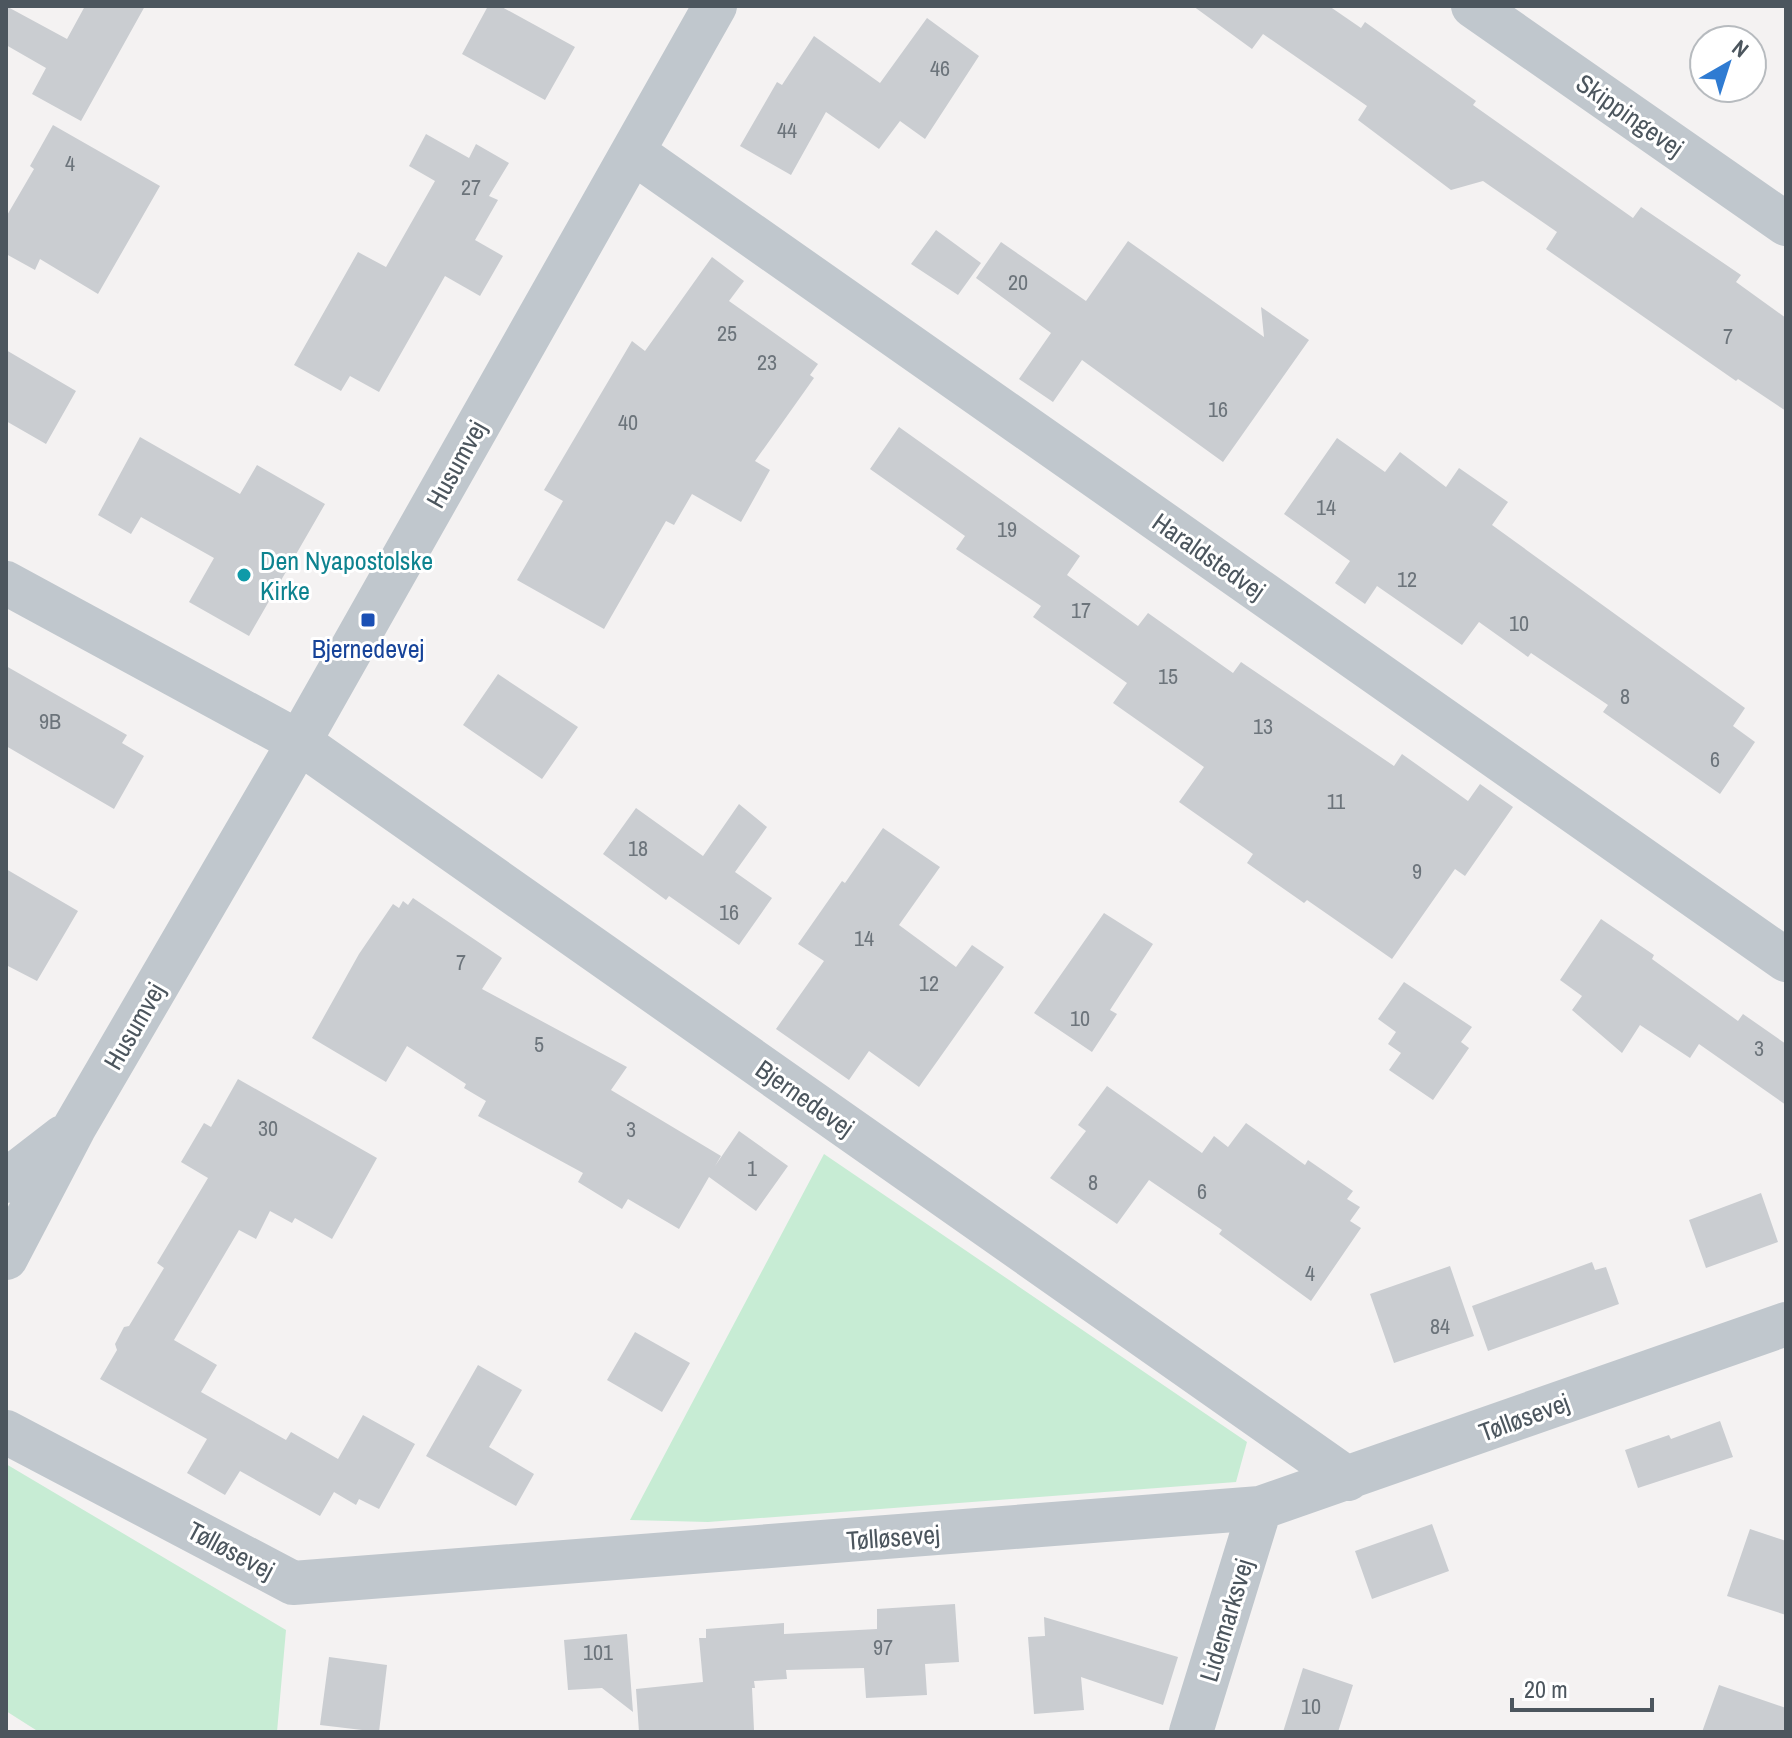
<svg xmlns="http://www.w3.org/2000/svg" width="1792" height="1738" viewBox="0 0 1792 1738" font-family="'Archivo Narrow',sans-serif">
	<rect width="100%" height="100%" fill="#f4f2f2"/>
	<path fill="#c7ecd4" d="M824,1154L1247,1442L1236,1482L708,1522L630,1520Z
		M6,1464L286,1630L277,1732H39L6,1711Z"/>
	<path fill="#cacdd1" d="M6,6L67,39L85,6H145L81,121L32,94L46,68L6,45Z
		M488,6H500L575,47L545,100L462,54Z
		M1193,6H1329L1361,28L1365,22L1476,101L1473,105L1633,218L1641,207L1741,275L1736,282L1786,318V411L1738,379L1736,381L1546,249L1557,232L1483,181L1451,190L1358,120L1367,106L1263,34L1252,49Z
		M927,18L979,56L925,139L900,121L879,149L826,112L791,175L740,146L777,82L782,85L814,36L880,83Z
		M53,125L160,186L98,294L40,259L35,270L6,254V217L34,169L30,166Z
		M426,134L469,158L476,144L509,163L489,196L498,200L475,240L503,256L480,296L445,276L379,392L350,376L341,391L294,365L358,252L386,267L435,181L409,166Z
		M936,230L981,263L958,295L911,264Z
		M1128,241L1264,337L1261,307L1309,340L1223,462L1082,360L1053,402L1019,379L1051,333L976,278L1001,242L1086,301Z
		M712,257L744,281L729,301L818,364L810,375L814,378L755,461L770,470L741,522L692,494L674,525L666,521L604,629L517,580L563,501L544,490L632,341L645,351Z
		M6,350L76,391L46,444L6,421Z
		M899,427L1080,556L1067,575L1138,626L1148,613L1233,673L1241,662L1394,766L1402,754L1468,801L1480,784L1513,807L1465,876L1455,869L1392,959L1307,900L1304,903L1247,863L1253,854L1179,802L1204,767L1113,703L1127,683L1033,617L1041,606L956,549L965,536L870,469Z
		M140,437L240,494L257,465L325,504L249,636L189,602L214,558L141,517L131,534L98,515Z
		M1337,438L1385,472L1400,452L1446,487L1459,468L1508,502L1492,525L1745,708L1733,726L1755,742L1720,794L1603,712L1608,705L1531,653L1528,657L1479,622L1462,645L1377,586L1365,604L1335,583L1350,561L1284,514Z
		M6,666L127,735L122,743L144,756L114,809L6,746Z
		M498,674L578,727L542,779L463,725Z
		M739,804L767,827L735,872L772,898L739,945L669,896L666,900L603,854L636,808L703,856Z
		M883,828L940,867L899,925L956,967L972,945L1004,967L919,1087L869,1051L849,1080L776,1029L824,961L798,944L842,881L845,883Z
		M6,869L78,911L37,981L6,965Z
		M413,898L502,958L482,989L627,1067L611,1090L721,1156L715,1166L739,1131L788,1166L756,1211L709,1177L679,1229L628,1199L622,1209L578,1182L583,1173L478,1116L486,1101L464,1088L466,1084L407,1046L386,1082L312,1038L359,954L393,904L399,908L403,901L408,905Z
		M1104,913L1153,944L1110,1010L1117,1014L1092,1052L1034,1013Z
		M1601,919L1654,955L1652,959L1738,1021L1743,1014L1786,1044V1105L1699,1044L1690,1058L1640,1025L1622,1053L1572,1010L1582,996L1560,980Z
		M1404,982L1472,1027L1461,1042L1469,1048L1433,1100L1389,1070L1401,1053L1388,1044L1396,1032L1378,1019Z
		M238,1079L377,1158L332,1239L295,1218L292,1223L270,1211L256,1239L239,1230L174,1340L217,1365L201,1392L286,1440L291,1432L338,1459L363,1415L415,1444L379,1509L359,1499L356,1505L334,1492L320,1516L240,1471L225,1495L187,1473L207,1439L100,1379L117,1350L115,1344L124,1327L129,1326L164,1268L157,1263L208,1178L181,1162L204,1123L211,1127Z
		M1107,1086L1202,1153L1214,1136L1228,1147L1246,1123L1305,1165L1308,1160L1353,1191L1347,1199L1360,1207L1350,1221L1361,1228L1311,1301L1219,1234L1222,1230L1149,1180L1117,1224L1050,1178L1086,1131L1078,1125Z
		M1761,1193L1778,1242L1706,1268L1689,1220Z
		M1592,1262L1595,1270L1606,1267L1619,1304L1488,1351L1472,1306Z
		M1450,1266L1474,1336L1394,1363L1370,1294Z
		M635,1332L690,1363L662,1412L607,1380Z
		M478,1365L522,1390L489,1447L534,1474L516,1506L426,1456Z
		M1720,1421L1733,1457L1638,1488L1625,1450L1669,1435L1671,1439Z
		M1432,1524L1449,1571L1372,1599L1355,1551Z
		M1750,1529L1786,1541V1615L1727,1596Z
		M955,1604L959,1662L925,1664L927,1695L866,1698L864,1668L786,1670L787,1679L754,1681L755,1688H752L754,1730L639,1732L636,1689L703,1682L699,1638H706V1629L784,1623V1634L877,1629V1609Z
		M1044,1617L1178,1657L1163,1705L1081,1677L1084,1710L1034,1714L1028,1637L1045,1636Z
		M627,1634L633,1712L602,1688L568,1690L564,1640Z
		M329,1657L387,1665L379,1732L320,1725Z
		M1303,1668L1353,1685L1338,1732H1283Z
		M1719,1685L1786,1708V1732H1702Z"/>
	<g fill="none" stroke-linecap="round" stroke-linejoin="round">
		<path stroke="#c0c7cd" stroke-width="44" d="M1473,6L1786,224
			M633,152L1786,960
			M6,583L299,742L1348,1479
			M6,1181L63,1137
			M6,1258L74,1128L299,742L715,6
			M6,1432L293,1583L1260,1508L1786,1324
			M1191,1732L1260,1508"/>
	</g>
	<circle fill="#0f9aa8" stroke="#fff" stroke-width="3" cx="244" cy="575" r="8"/>
	<rect fill="#1a4fb4" stroke="#fff" stroke-width="3" x="360" y="612" width="16" height="16" rx="4"/>
	<g text-anchor="middle" dominant-baseline="central" stroke-width="6" stroke-linejoin="round" paint-order="stroke">
		<g font-size="22" fill="#6c747b">
			<text x="940" y="68">46</text>
			<text x="787" y="130">44</text>
			<text x="70" y="163">4</text>
			<text x="471" y="187">27</text>
			<text x="1018" y="282">20</text>
			<text x="727" y="333">25</text>
			<text x="1728" y="336">7</text>
			<text x="767" y="362">23</text>
			<text x="1218" y="409">16</text>
			<text x="628" y="422">40</text>
			<text x="1326" y="507">14</text>
			<text x="1007" y="529">19</text>
			<text x="1407" y="579">12</text>
			<text x="1081" y="610">17</text>
			<text x="1519" y="623">10</text>
			<text x="1168" y="676">15</text>
			<text x="1625" y="696">8</text>
			<text x="50" y="721">9B</text>
			<text x="1263" y="726">13</text>
			<text x="1715" y="759">6</text>
			<text x="1336" y="801">11</text>
			<text x="638" y="848">18</text>
			<text x="1417" y="871">9</text>
			<text x="729" y="912">16</text>
			<text x="864" y="938">14</text>
			<text x="461" y="962">7</text>
			<text x="929" y="983">12</text>
			<text x="1080" y="1018">10</text>
			<text x="539" y="1044">5</text>
			<text x="1759" y="1048">3</text>
			<text x="268" y="1128">30</text>
			<text x="631" y="1129">3</text>
			<text x="752" y="1168">1</text>
			<text x="1093" y="1182">8</text>
			<text x="1202" y="1191">6</text>
			<text x="1310" y="1273">4</text>
			<text x="1440" y="1326">84</text>
			<text x="883" y="1647">97</text>
			<text x="598" y="1652">101</text>
			<text x="1311" y="1706">10</text>
		</g>
		<g font-size="26" fill="#4c565e" stroke="#fff">
			<text transform="translate(1630 115) rotate(35)">Skippingevej</text>
			<text transform="translate(456 464) rotate(-61)">Husumvej</text>
			<text transform="translate(1209 556) rotate(35)">Haraldstedvej</text>
			<text transform="translate(134 1026) rotate(-60)">Husumvej</text>
			<text transform="translate(805 1098) rotate(35)">Bjernedevej</text>
			<text transform="translate(1524 1417) rotate(-20)">Tølløsevej</text>
			<text transform="translate(893 1537) rotate(-4)">Tølløsevej</text>
			<text transform="translate(231 1550) rotate(28)">Tølløsevej</text>
			<text transform="translate(1226 1620) rotate(-73)">Lidemarksvej</text>
		</g>
		<g font-size="26" fill="#0d838f" stroke="#fff" text-anchor="start">
			<text x="260" y="560">Den Nyapostolske<tspan x="260" dy="30">Kirke</tspan></text>
		</g>
		<g font-size="26" fill="#164399" stroke="#fff">
			<text x="368" y="648">Bjernedevej</text>
		</g>
	</g>
	<rect width="1792" height="1738" fill="none" stroke="#4c565e" stroke-width="16"/>
	<g transform="translate(1728 64) rotate(39)"><circle r="38" fill="#ffffff" stroke="#b7bbbf" stroke-width="2"/>
	<path d="M0-6L14 30L0 20L-14 30Z" fill="#2f7bd2"/>
	<text y="-12" font-size="22" font-weight="bold" text-anchor="middle" fill="#4c565e">N</text>
	</g>
	<path d="M1512 1698v12h140v-12" fill="none" stroke="#4c565e" stroke-width="4"/>
	<text x="1524" y="1698" font-size="24" fill="#4c565e" stroke="#ffffff" stroke-width="6" paint-order="stroke">20 m</text>
</svg>
